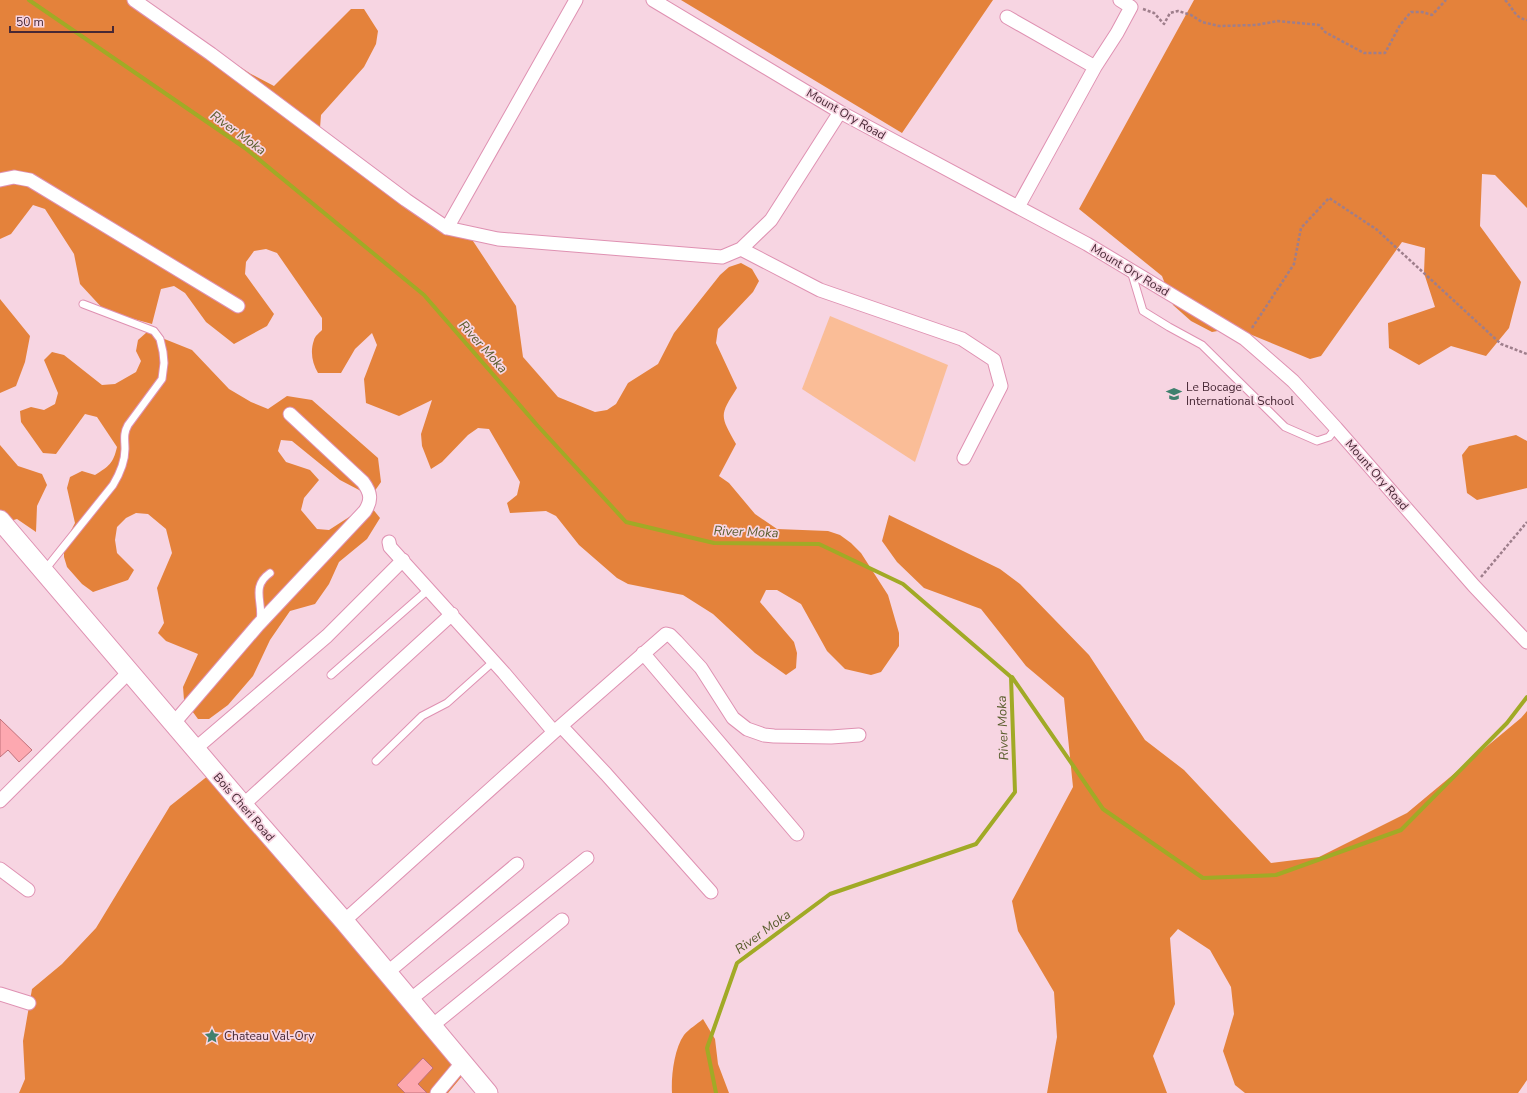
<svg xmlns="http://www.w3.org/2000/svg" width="1527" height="1093" viewBox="0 0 1527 1093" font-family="'Nunito Sans',sans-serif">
	<rect width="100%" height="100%" fill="#f7d5e2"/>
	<path fill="#fabd97" d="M830,316L948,365L915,462L802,389Z"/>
	<path fill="#e4823b" d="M0,0H138L251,74L274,86L351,9H364L378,31L376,44L364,67L321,115L320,128L368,171L471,238L516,306L523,357L558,397L595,412L607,410L616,404L628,383L658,364L674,333L720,275L729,267L741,263L752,269L759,281L753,292L718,329L716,343L737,388C719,416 720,415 736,444L719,476L729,483L755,514L777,529L828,531L840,535L851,543L861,553L888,595L899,633V646L881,672L871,675L845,669L827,651L801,604L777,590H766L760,602L794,642L797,653L796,668L786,675L755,653L713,614L683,595L628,584L617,578L579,545L556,516L546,511L510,513L507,503L517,495L520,482L489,429L478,428L468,435L442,462L431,469L422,446L421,434L432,400L399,416L366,403L364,379L377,345L372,333L355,349L341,373H318C312,363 310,351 314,340C315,336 319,333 322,330V318L277,253L266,249L254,251L246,262L245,274L274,314L267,326L234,344L206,322L185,293L174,286L161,289L152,324L105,311L80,284L74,254L45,209L33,205L11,234L0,239Z
		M681,0H993L902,133Z
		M1194,0H1527V208L1495,175L1482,174L1480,226L1521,282L1509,328L1486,356L1451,346L1419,365L1389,348L1388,323L1435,307L1424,273L1425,248L1402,242L1321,356L1310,359L1235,328L1212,332L1191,321L1173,305L1162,276L1079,209Z
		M0,299L30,336L25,362L16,386L0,393Z
		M147,332L192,350L229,389L251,402L268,409L287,396L312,400L378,458L381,482L374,492L361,491L340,480L292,441L281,440L278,451L286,462L310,470L319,480L304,498L301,510L317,529L329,530L360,510L372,508L380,518L367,539L339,562L329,584L315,604L290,611L270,640L253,676L228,705L209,719H198L184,700L183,687L198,654L166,641L158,633L164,623L157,588L172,553L166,529L148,514L136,513L126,518L117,527L115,540L117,553L134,570L128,580L93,592L82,584L67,567L64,557V544L75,523L67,488L70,477L82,471L95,475C109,466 113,464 117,447L97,417L85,414L56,454L43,453L21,422L20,411L31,407L44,410L55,404L58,393L44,360L52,352L64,355L102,385L115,384L136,372L141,361L136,351L138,340Z
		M1516,435L1527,441V488L1477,500L1467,493L1462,455L1469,446Z
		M0,445L18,466L42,474L47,485L37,506L36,532L17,519L0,524Z
		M889,515L1000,569L1020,584L1089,655L1145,740L1184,770L1271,863L1319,857L1407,813L1521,718L1527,711V1080L1518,1093H1245L1235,1085L1223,1051L1234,1014L1231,987L1210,950L1178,929L1170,938L1175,1004L1153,1056L1167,1093H1047L1057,1037L1054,992L1018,931L1012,901L1073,787L1064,698L1026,666L981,609L924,588L897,562L882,541Z
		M209,775L468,1069L448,1093H19L25,1079L23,1041L32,989L62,964L96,928L170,806Z
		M703,1019L715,1039L718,1064L729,1093H672C671,1077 674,1049 684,1035C689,1029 697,1024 703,1019Z"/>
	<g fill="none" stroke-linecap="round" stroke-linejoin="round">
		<path stroke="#a1aa26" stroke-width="4" d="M29,0L245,148L424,295L537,425L626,522L714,543L819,544L903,584L1011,677L1015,792L976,844L830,894L737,963L707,1048L716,1093
			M1012,677L1103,809L1203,878L1276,875L1401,830L1507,723L1527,697"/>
	</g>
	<path fill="#fda8b0" stroke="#c1717a" d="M0,719L32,750L19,762L8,750L0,757Z
		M423,1058L433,1068L418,1084L427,1093H405L397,1085Z"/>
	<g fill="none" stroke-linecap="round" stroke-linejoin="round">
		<g stroke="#df91b2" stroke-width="9">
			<path id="lane" d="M1131,271L1143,311L1169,327L1202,345L1285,427L1317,441L1329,437L1336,428
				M44,571L113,485C119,475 125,462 125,449C125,440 123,434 128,425L162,379L164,363L163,352L160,339L154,331L83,304
				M260,621C264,603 250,587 270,573
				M331,675L429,589
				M376,761L422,716L447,703L494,661"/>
		</g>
		<g stroke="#df91b2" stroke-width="15">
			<path id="street" d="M134,0L211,54L406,200L447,228L498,239L722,257L741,249L771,220L840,112
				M653,0L840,112L1087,244L1245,339L1293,381L1336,428L1474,586L1527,642
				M1007,17L1095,67
				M0,180L14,177L30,180L238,306
				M1018,207L1095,67L1117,33L1131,7L1120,0
				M447,228L576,0
				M741,249L820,290L962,339L994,360L1001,386L964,458
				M389,542L390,547L504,673L554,732
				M643,653L797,834
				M173,724L258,625L365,511C372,500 371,493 363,482L290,414
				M561,726L606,774L711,892
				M195,749L327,636L403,560
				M0,801L130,671
				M243,805L452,614
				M0,869L28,890
				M344,921L554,732L666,634L670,635L676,641L701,668L733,718L747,729L764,735L774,736L831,737L859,735
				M388,972L517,864
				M0,994L29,1003
				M411,999L587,858
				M433,1025L562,920
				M437,1093L462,1063"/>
		</g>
		<g stroke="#df91b2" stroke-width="21">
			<path id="secondary" d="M0,520L243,805L344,921L488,1093"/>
		</g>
		<path stroke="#9e7e8b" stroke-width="2.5" stroke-dasharray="3 2" stroke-linecap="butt" d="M1505,0C1513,7 1514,18 1527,20
			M1143,9L1154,13L1164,24L1170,13L1178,11L1191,15L1202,22L1219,26L1256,25L1278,21L1319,25L1325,32L1364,53H1385L1400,25L1411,12H1422L1432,15L1446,0
			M1252,328L1294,264L1301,228L1329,198L1376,229L1501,344L1527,354
			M1481,577L1527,522"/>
		<use href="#lane" stroke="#fff" stroke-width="7"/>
		<use href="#street" stroke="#fff" stroke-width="13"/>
		<use href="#secondary" stroke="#fff" stroke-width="19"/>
	</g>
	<defs>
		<g id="school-bare" transform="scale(1.2)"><path d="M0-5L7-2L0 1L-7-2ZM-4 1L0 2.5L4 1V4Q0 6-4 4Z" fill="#40806e" stroke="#f7d5e2" stroke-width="2.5" paint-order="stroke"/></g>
		<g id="sight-bare" transform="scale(1.2)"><path d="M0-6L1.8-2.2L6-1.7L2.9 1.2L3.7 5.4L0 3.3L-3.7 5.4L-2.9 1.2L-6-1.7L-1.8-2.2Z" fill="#40806e" stroke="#f7d5e2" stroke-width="2.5" paint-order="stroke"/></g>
	</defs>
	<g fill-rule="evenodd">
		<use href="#school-bare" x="1174" y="394"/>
		<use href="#sight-bare" x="212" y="1036"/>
	</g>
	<g text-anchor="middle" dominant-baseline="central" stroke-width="3.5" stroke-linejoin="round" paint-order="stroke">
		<g font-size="12" fill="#472835" stroke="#f7d5e2">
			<text transform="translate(846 114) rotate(30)">Mount Ory Road</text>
			<text transform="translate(1130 270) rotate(31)">Mount Ory Road</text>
			<text transform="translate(1377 475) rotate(49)">Mount Ory Road</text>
			<text transform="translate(244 807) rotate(49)">Bois Cheri Road</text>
		</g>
		<g font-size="12" fill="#472835" stroke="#f7d5e2" text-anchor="start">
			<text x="1186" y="387">Le Bocage<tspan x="1186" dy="14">International School</tspan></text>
			<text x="224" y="1036">Chateau Val-Ory</text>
		</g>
		<g font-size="13" font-style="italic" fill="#585c2b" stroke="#f7d5e2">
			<text transform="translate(238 133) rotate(36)">River Moka</text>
			<text transform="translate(483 347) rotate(48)">River Moka</text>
			<text transform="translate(746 532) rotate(2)">River Moka</text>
			<text transform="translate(1003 728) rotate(-92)">River Moka</text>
			<text transform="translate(763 932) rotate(-36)">River Moka</text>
		</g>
	</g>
	<path d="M10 26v6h103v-6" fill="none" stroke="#472835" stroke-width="2"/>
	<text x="16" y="26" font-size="12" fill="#472835" stroke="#f7d5e2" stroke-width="3" paint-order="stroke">50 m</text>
</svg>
